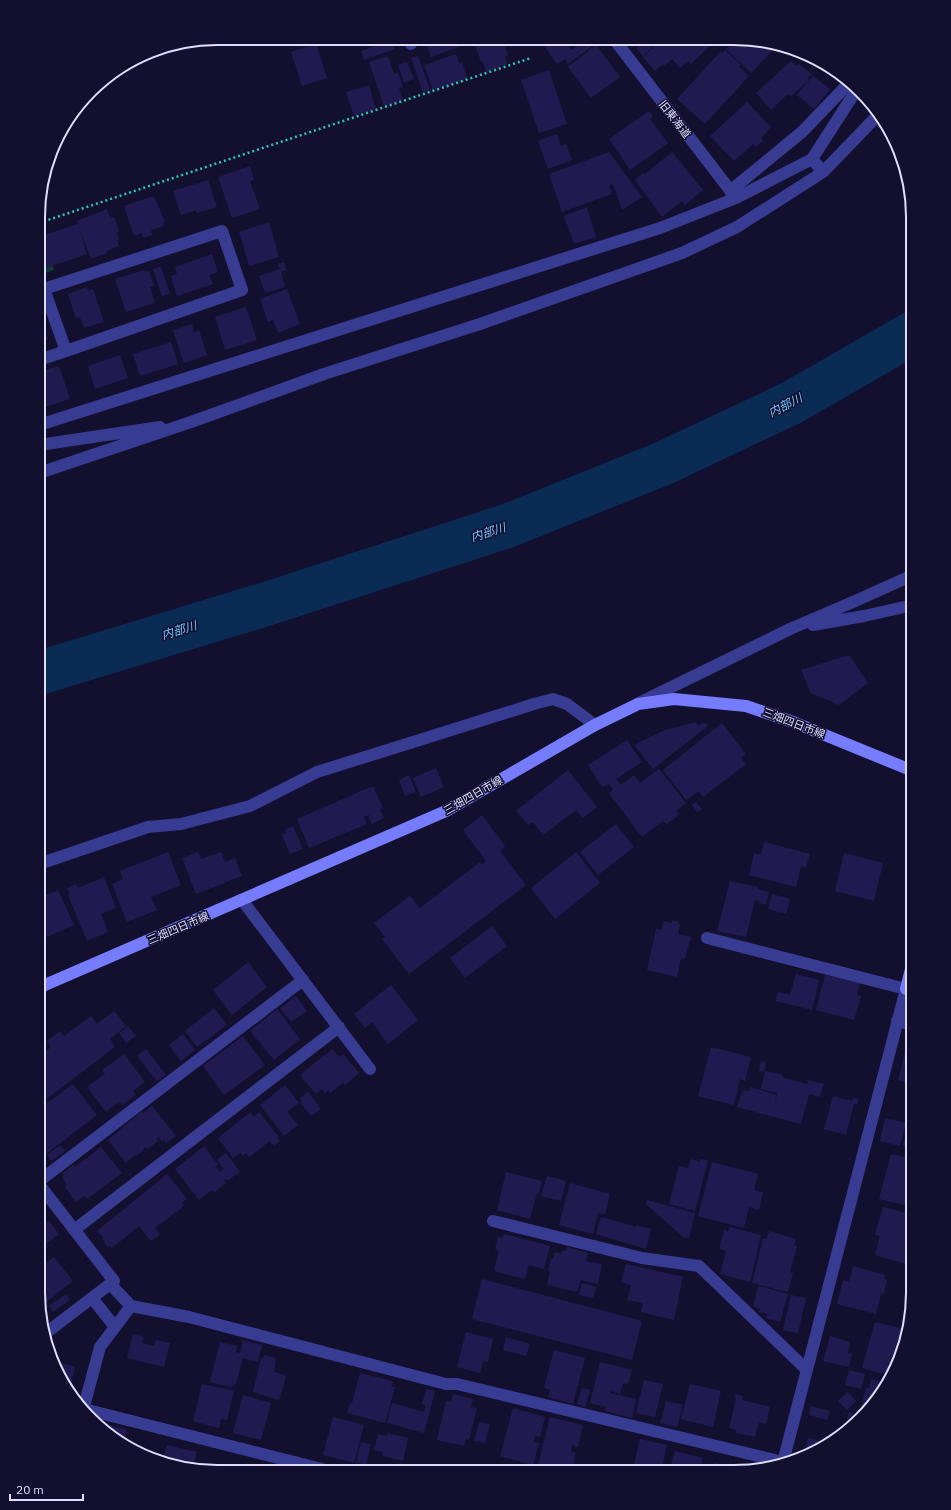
<svg xmlns="http://www.w3.org/2000/svg" width="951" height="1510" viewBox="0 0 951 1510" font-family="'IBM Plex Sans','Noto Sans JP',sans-serif">
	<rect width="100%" height="100%" fill="#13102f"/>
	<path fill="#123935" d="M39,224L54,270L39,275Z"/>
	<g fill="none" stroke-linecap="round" stroke-linejoin="round">
		<path stroke="#092b54" stroke-width="44" d="M39,673L266,604L507,526L664,463L791,403L913,333"/>
	</g>
	<path fill="#211a51" d="M428,39H462L464,45L431,57L425,40Z
		M473,39H503L508,55L505,56L507,64L486,72L483,61L481,62Z
		M539,39H573L566,44L572,50L587,39H596L598,42L568,64L565,59L557,64Z
		M645,39H661L643,56L636,48L646,40Z
		M662,39H717L691,64L688,61L680,68L672,59L664,66L663,64L655,71L643,57Z
		M392,40L395,49L364,60L361,51Z
		M735,40H757L764,41L773,50L751,73L726,49Z
		M316,44L327,78L302,86L291,52Z
		M596,45L620,77L591,98L568,67Z
		M783,46L803,52L808,55L805,59L793,50L789,56L784,52L786,49Z
		M725,50L741,65L739,67L749,76L705,124L677,99L721,51L722,53Z
		M456,54L459,64L462,62L467,78L433,90L424,65Z
		M388,56L394,74L398,73L403,87L399,88L403,100L384,106L369,62Z
		M418,56L430,90L423,93L411,58Z
		M791,61L796,66L799,64L812,74L807,78L809,80L791,96L788,94L771,110L756,93Z
		M407,62L414,79L404,83L398,65Z
		M549,70L567,124L539,133L521,80Z
		M813,76L830,89L814,109L797,95Z
		M369,85L376,109L354,116L346,92Z
		M747,102L771,127L761,138L763,140L756,147L753,144L734,161L710,136Z
		M649,111L653,116L650,119L668,143L630,170L609,139Z
		M557,134L561,146L566,144L572,160L548,169L538,141Z
		M609,152L642,197L622,210L613,184L609,185L612,194L562,212L549,174Z
		M672,152L703,190L685,205L682,201L662,217L635,180L643,173L645,174Z
		M250,166L254,180L250,181L260,209L232,218L218,177Z
		M208,180L217,207L197,213L196,210L181,215L173,191Z
		M154,196L165,222H163L164,226L151,230L152,235L143,238L142,233L134,236L124,206Z
		M587,207L596,237L574,244L564,216Z
		M107,209L109,216H110L111,218L114,217L119,231L117,232L119,239L117,240L119,246L107,251V253L91,259L78,226L87,254L46,268L39,247V237L78,224L77,221Z
		M269,222L279,257L249,266L239,232Z
		M212,254L218,272L209,275L213,284L177,296L171,276L177,274L175,267Z
		M284,262L286,270L281,272L285,287L265,293L259,276L280,269L278,264Z
		M161,267L170,293L162,296L153,269Z
		M144,270L145,272L149,271L154,286L150,287L155,303L126,312L115,279Z
		M87,287L88,291L93,289L104,322L84,328L80,317L76,318L68,294Z
		M287,289L300,324L278,333L273,320L268,322L260,299Z
		M246,307L257,340L225,350L215,317Z
		M39,314L48,339L39,342Z
		M192,324L194,332L199,330L207,355L184,363L173,330Z
		M171,342L178,364L140,376L133,354Z
		M120,355L128,378L95,389L88,366Z
		M58,366L59,368H60L70,399L42,408L39,398V372Z
		M849,655L868,683L839,705L811,693L801,670Z
		M696,722L698,726L704,722L708,726L653,769L634,745L665,730Z
		M722,723L746,754L741,758L746,764L703,797L699,791L686,800L663,770Z
		M627,740L642,762L616,779L621,785L634,775L640,783L659,769L686,803L676,811L679,815L666,824L663,821L642,837L609,793L613,790L609,784L602,787L588,765Z
		M436,768L444,787L421,797L413,778Z
		M568,770L597,807L583,818L576,810L543,835L533,822L528,825L516,811Z
		M409,775L416,792L405,796L399,780Z
		M373,786L383,808L380,810L384,818L372,824L368,816L374,813L364,817L367,824L309,848L297,819Z
		M696,802L702,809L697,812L692,805Z
		M482,815L505,846L500,851L526,885L409,974L382,939L385,937L374,923L410,896L420,908L480,862L481,865L486,861L463,830Z
		M616,824L634,847L598,875L580,852Z
		M293,826L303,849L290,854L282,835L286,833L285,830Z
		M764,842L810,854L806,867L801,866L796,887L749,875L754,853L761,855Z
		M168,852L181,885L151,897L157,910L127,922L112,884L123,879L120,871Z
		M198,852L201,859L221,852L225,862L235,858L242,876L196,894L182,858Z
		M576,852L600,883L555,919L531,888Z
		M844,853L883,863L874,901L835,891Z
		M104,877L116,908L101,914L108,932L87,941L68,895H70L67,888L76,884L78,888Z
		M730,881L758,887V889L769,892L766,905L759,903L760,901L755,900L746,937L717,931Z
		M58,890L74,925L47,937L39,918V898Z
		M772,894L790,899L786,914L768,909Z
		M672,920L679,922L678,924H680L678,934L691,937L685,959L681,958L677,977L647,970L656,929L661,930L664,921L672,923Z
		M492,926L507,946L465,978L450,958Z
		M248,962L267,987L232,1015L213,990Z
		M796,974L819,980L812,1010L776,1001L778,992L790,995Z
		M825,975L860,983L857,995L861,996L854,1020L816,1010Z
		M391,985L418,1020L388,1044L372,1022L365,1028L354,1014Z
		M296,996L307,1011L291,1022L280,1008Z
		M214,1008L227,1025L197,1047L185,1031Z
		M277,1009L300,1039L274,1060L250,1031Z
		M114,1011L126,1026L110,1039L115,1047L40,1104L38,1101V1057L51,1047L47,1041L60,1031L64,1036L91,1016L97,1024Z
		M128,1026L136,1036L126,1043L119,1033Z
		M910,1033L913,1034V1084L898,1080Z
		M183,1034L195,1050L181,1061L169,1045Z
		M243,1036L265,1065L224,1095L203,1066Z
		M711,1047L751,1057L745,1081L740,1079L734,1105L698,1096Z
		M146,1049L166,1075L157,1081L137,1056Z
		M332,1049L338,1057L343,1054L359,1073L345,1085L343,1083L330,1093L328,1090L325,1093L322,1089L316,1094L300,1075Z
		M124,1054L145,1082L133,1091L136,1095L123,1105L120,1101L106,1112L87,1087L105,1074L102,1070Z
		M761,1061L766,1062L764,1072L759,1071Z
		M765,1071L782,1075V1077L807,1084L808,1080L824,1084L820,1097L809,1094L801,1124L737,1107L743,1090L749,1091L750,1087L776,1095L775,1103L778,1091L777,1093L761,1089Z
		M73,1084L97,1115L46,1154L38,1144V1108L39,1109Z
		M285,1085L299,1103L287,1112L298,1125L284,1136L260,1105Z
		M308,1092L321,1109L311,1116L300,1102L302,1101L300,1098Z
		M833,1096L852,1101L853,1098L859,1099L857,1105L854,1104L846,1135L824,1129Z
		M152,1106L176,1136L166,1143L164,1140L162,1142L159,1137L156,1139L158,1141L148,1149L145,1147L143,1149L144,1150L136,1156L135,1155L126,1163L108,1140L142,1111L143,1113Z
		M250,1112L254,1117L259,1112L278,1136L277,1137L280,1141L274,1146L270,1141L249,1157L246,1153L243,1156L241,1153L233,1158L218,1138Z
		M910,1117L913,1118V1147L903,1145Z
		M885,1118L906,1123L900,1146L880,1141Z
		M60,1145L65,1151L51,1161L47,1155Z
		M204,1146L218,1165L216,1166L220,1172L224,1169L217,1160L226,1153L240,1172L227,1181L226,1179L224,1180L226,1183L214,1192L212,1190L199,1200L175,1169Z
		M101,1147L122,1173L87,1199L84,1196L76,1202L65,1187L67,1185L62,1177L64,1175L63,1173L73,1165L75,1167Z
		M891,1154L913,1159V1207L879,1199Z
		M691,1159L700,1162V1159L708,1160L695,1211L669,1204L679,1166L688,1168Z
		M712,1162L758,1174L754,1190L763,1192L759,1210L749,1207L744,1228L698,1216Z
		M506,1172L542,1181L539,1194L537,1193L530,1219L497,1210Z
		M167,1174L187,1199L182,1203L184,1206L155,1228L160,1234L151,1241L139,1226L112,1248L110,1246L108,1247L102,1239L103,1237L97,1231Z
		M547,1176L566,1181L561,1201L541,1196Z
		M570,1183L610,1194L605,1214L598,1213L593,1234L559,1225Z
		M647,1200L695,1213L689,1238L683,1237L663,1219L646,1204Z
		M883,1207L913,1215V1255L910,1265L875,1255L880,1236L875,1234Z
		M38,1214L46,1223L49,1221L59,1234L38,1250Z
		M601,1217L636,1227V1225L651,1229L646,1249L596,1234Z
		M730,1227L761,1235L750,1282L720,1274L726,1251L719,1249L724,1230L728,1231Z
		M769,1231L796,1239L794,1246H797L790,1272L793,1273L788,1292L752,1283L763,1238L766,1239Z
		M504,1234L550,1246L544,1269L529,1265L525,1279L494,1271L499,1251L495,1249L498,1237L502,1238Z
		M567,1247L588,1253L586,1261L602,1264L598,1284L581,1280L577,1292L547,1285L550,1271H548L551,1259H553L555,1252L561,1254L562,1251H566Z
		M54,1257L73,1281L41,1306L38,1293V1269Z
		M626,1264L683,1277L674,1320L641,1312L643,1303L627,1300L631,1285L621,1282Z
		M853,1266L885,1275L884,1279L887,1280L884,1294L881,1293L876,1314L837,1304L843,1280L849,1282Z
		M482,1279L642,1321L632,1360L472,1319Z
		M582,1283L596,1287L593,1298L579,1295Z
		M758,1286L788,1294L780,1322L766,1318L768,1314L759,1312L760,1309L753,1306Z
		M66,1294L70,1300L53,1312L49,1306Z
		M791,1295L806,1298L798,1333L783,1330Z
		M875,1322L907,1330L899,1361L891,1376L862,1368Z
		M466,1332L493,1339L488,1362L483,1361L480,1373L457,1367Z
		M133,1334L144,1337L142,1343L154,1346L156,1340L170,1343L164,1367L127,1358Z
		M830,1336L850,1342L848,1353L852,1354L849,1367L823,1361Z
		M506,1337L530,1344L526,1356L503,1350Z
		M243,1340L262,1345L258,1362L243,1358L236,1384L232,1387L210,1382L220,1342L237,1346L236,1352L240,1353Z
		M554,1350L585,1358L573,1404L548,1397L550,1390L544,1388Z
		M264,1355L276,1358L274,1372L285,1375V1377H286L279,1400L253,1392L261,1358L263,1359Z
		M54,1361L75,1367L69,1391L54,1365Z
		M600,1362L632,1370L628,1384L623,1383L620,1394L610,1391V1393L636,1399L632,1418L605,1411L606,1407L590,1403Z
		M849,1370L865,1374L861,1389L845,1385Z
		M360,1373L393,1381L391,1387H395L385,1423L347,1413L350,1403H352Z
		M871,1379L887,1383L876,1402L856,1422L847,1420L849,1412L859,1415L866,1388H869Z
		M644,1380L663,1384L655,1417L636,1413Z
		M202,1384L234,1391L227,1420L221,1419L219,1428L193,1421Z
		M690,1384L721,1391L713,1427L681,1419Z
		M582,1388L590,1390L585,1407L577,1404Z
		M426,1389L435,1391L424,1433L387,1423L392,1403L424,1412L426,1406L422,1404Z
		M848,1392L856,1401L847,1410L838,1401Z
		M453,1394L473,1399L471,1407L477,1408L469,1440L466,1439L464,1446L437,1440L446,1401L451,1402Z
		M735,1394L743,1396L742,1400L770,1407L766,1424L759,1422L755,1437L736,1433V1430L729,1428L736,1399L735,1398Z
		M243,1395L271,1403L261,1440L233,1433Z
		M666,1401L683,1405L677,1427L660,1423Z
		M811,1406L830,1411L827,1420L809,1415Z
		M513,1408L545,1417L540,1437L535,1436L533,1442L539,1443L533,1465L500,1456Z
		M333,1417L364,1425L354,1463L323,1455Z
		M550,1417L583,1425L578,1447L572,1445L571,1451L576,1453L572,1472H562L538,1466Z
		M479,1422L490,1424L485,1443L474,1441Z
		M99,1423L127,1430L124,1442L129,1444L128,1447L108,1435L98,1425Z
		M388,1433L408,1438L403,1461L382,1456L383,1452L374,1450L378,1434L387,1436Z
		M808,1438L820,1441L818,1449L814,1452L805,1450Z
		M640,1439L667,1445L661,1472H632Z
		M361,1442L371,1444L366,1465L356,1462Z
		M167,1445L197,1452L192,1470L162,1462Z
		M675,1451L703,1458L699,1472H669Z
		M715,1463L745,1470L734,1472H713Z
		M533,1467L547,1471H532Z
		M268,1468L279,1470V1471H267Z"/>
	<g fill="none" stroke-linecap="round" stroke-linejoin="round">
		<path stroke="#27c9b3" stroke-width="2.5" stroke-dasharray="2 3" stroke-linecap="butt" d="M39,223L531,58"/>
		<path stroke="#373b91" stroke-width="12" d="M730,191L802,132L850,82
			M410,743L534,704L553,699L567,704L595,725"/>
		<path stroke="#373b91" stroke-width="12" d="M409,39L411,44
			M614,39L736,198
			M812,159L857,89
			M39,360L66,351L242,290L222,231L44,289L66,351
			M39,425L660,228L736,198L812,159L823,172
			M39,445L160,427
			M39,473L191,422L324,374L480,324L682,253L737,227L823,172L879,114
			M813,625L864,616L913,605
			M639,703L790,629L853,602L913,575
			M39,864L148,827L181,824L250,806L317,772L410,743
			M242,900L370,1069
			M707,938L906,989L783,1462
			M897,1021L913,1025
			M38,1182L303,980
			M38,1183L114,1281L46,1333
			M493,1221L642,1258L699,1266L807,1370
			M74,1230L339,1027
			M110,1284L131,1306L189,1317L446,1384H457L783,1462
			M92,1298L115,1327
			M84,1409L330,1471
			M83,1410L100,1347L131,1306"/>
		<path stroke="#757cff" stroke-width="12" d="M38,988L446,811L595,725L638,704L674,699L746,706L793,722L913,771
			M906,989L913,961"/>
	</g>
	<g text-anchor="middle" dominant-baseline="central" stroke-width="3" stroke-linejoin="round" paint-order="stroke">
		<g font-size="11" fill="#dfdeff" stroke="#13102f">
			<text transform="translate(675 119) rotate(52)">旧東海道</text>
			<text transform="translate(794 723) rotate(21)">三畑四日市線</text>
			<text transform="translate(473 795) rotate(-30)">三畑四日市線</text>
			<text transform="translate(178 928) rotate(-23)">三畑四日市線</text>
		</g>
		<g font-size="12" font-style="italic" fill="#6cc7ff" stroke="#13102f">
			<text transform="translate(785 405) rotate(-27)">内部川</text>
			<text transform="translate(488 532) rotate(-18)">内部川</text>
			<text transform="translate(179 630) rotate(-17)">内部川</text>
		</g>
	</g>
	<path d="M0 0H951V1510H0ZM217 45H734A172 172 0 0 1 906 217V1293A172 172 0 0 1 734 1465H217A172 172 0 0 1 45 1293V217A172 172 0 0 1 217 45Z" fill="#13102f" fill-rule="evenodd"/>
	<path fill="none" stroke="#dfdeff" stroke-width="2" d="M217 45H734A172 172 0 0 1 906 217V1293A172 172 0 0 1 734 1465H217A172 172 0 0 1 45 1293V217A172 172 0 0 1 217 45Z"/>
	<path d="M10 1494v6h73v-6" fill="none" stroke="#dfdeff" stroke-width="2"/>
	<text x="16" y="1494" font-size="12" fill="#dfdeff" stroke="#13102f" stroke-width="3" paint-order="stroke">20 m</text>
</svg>
